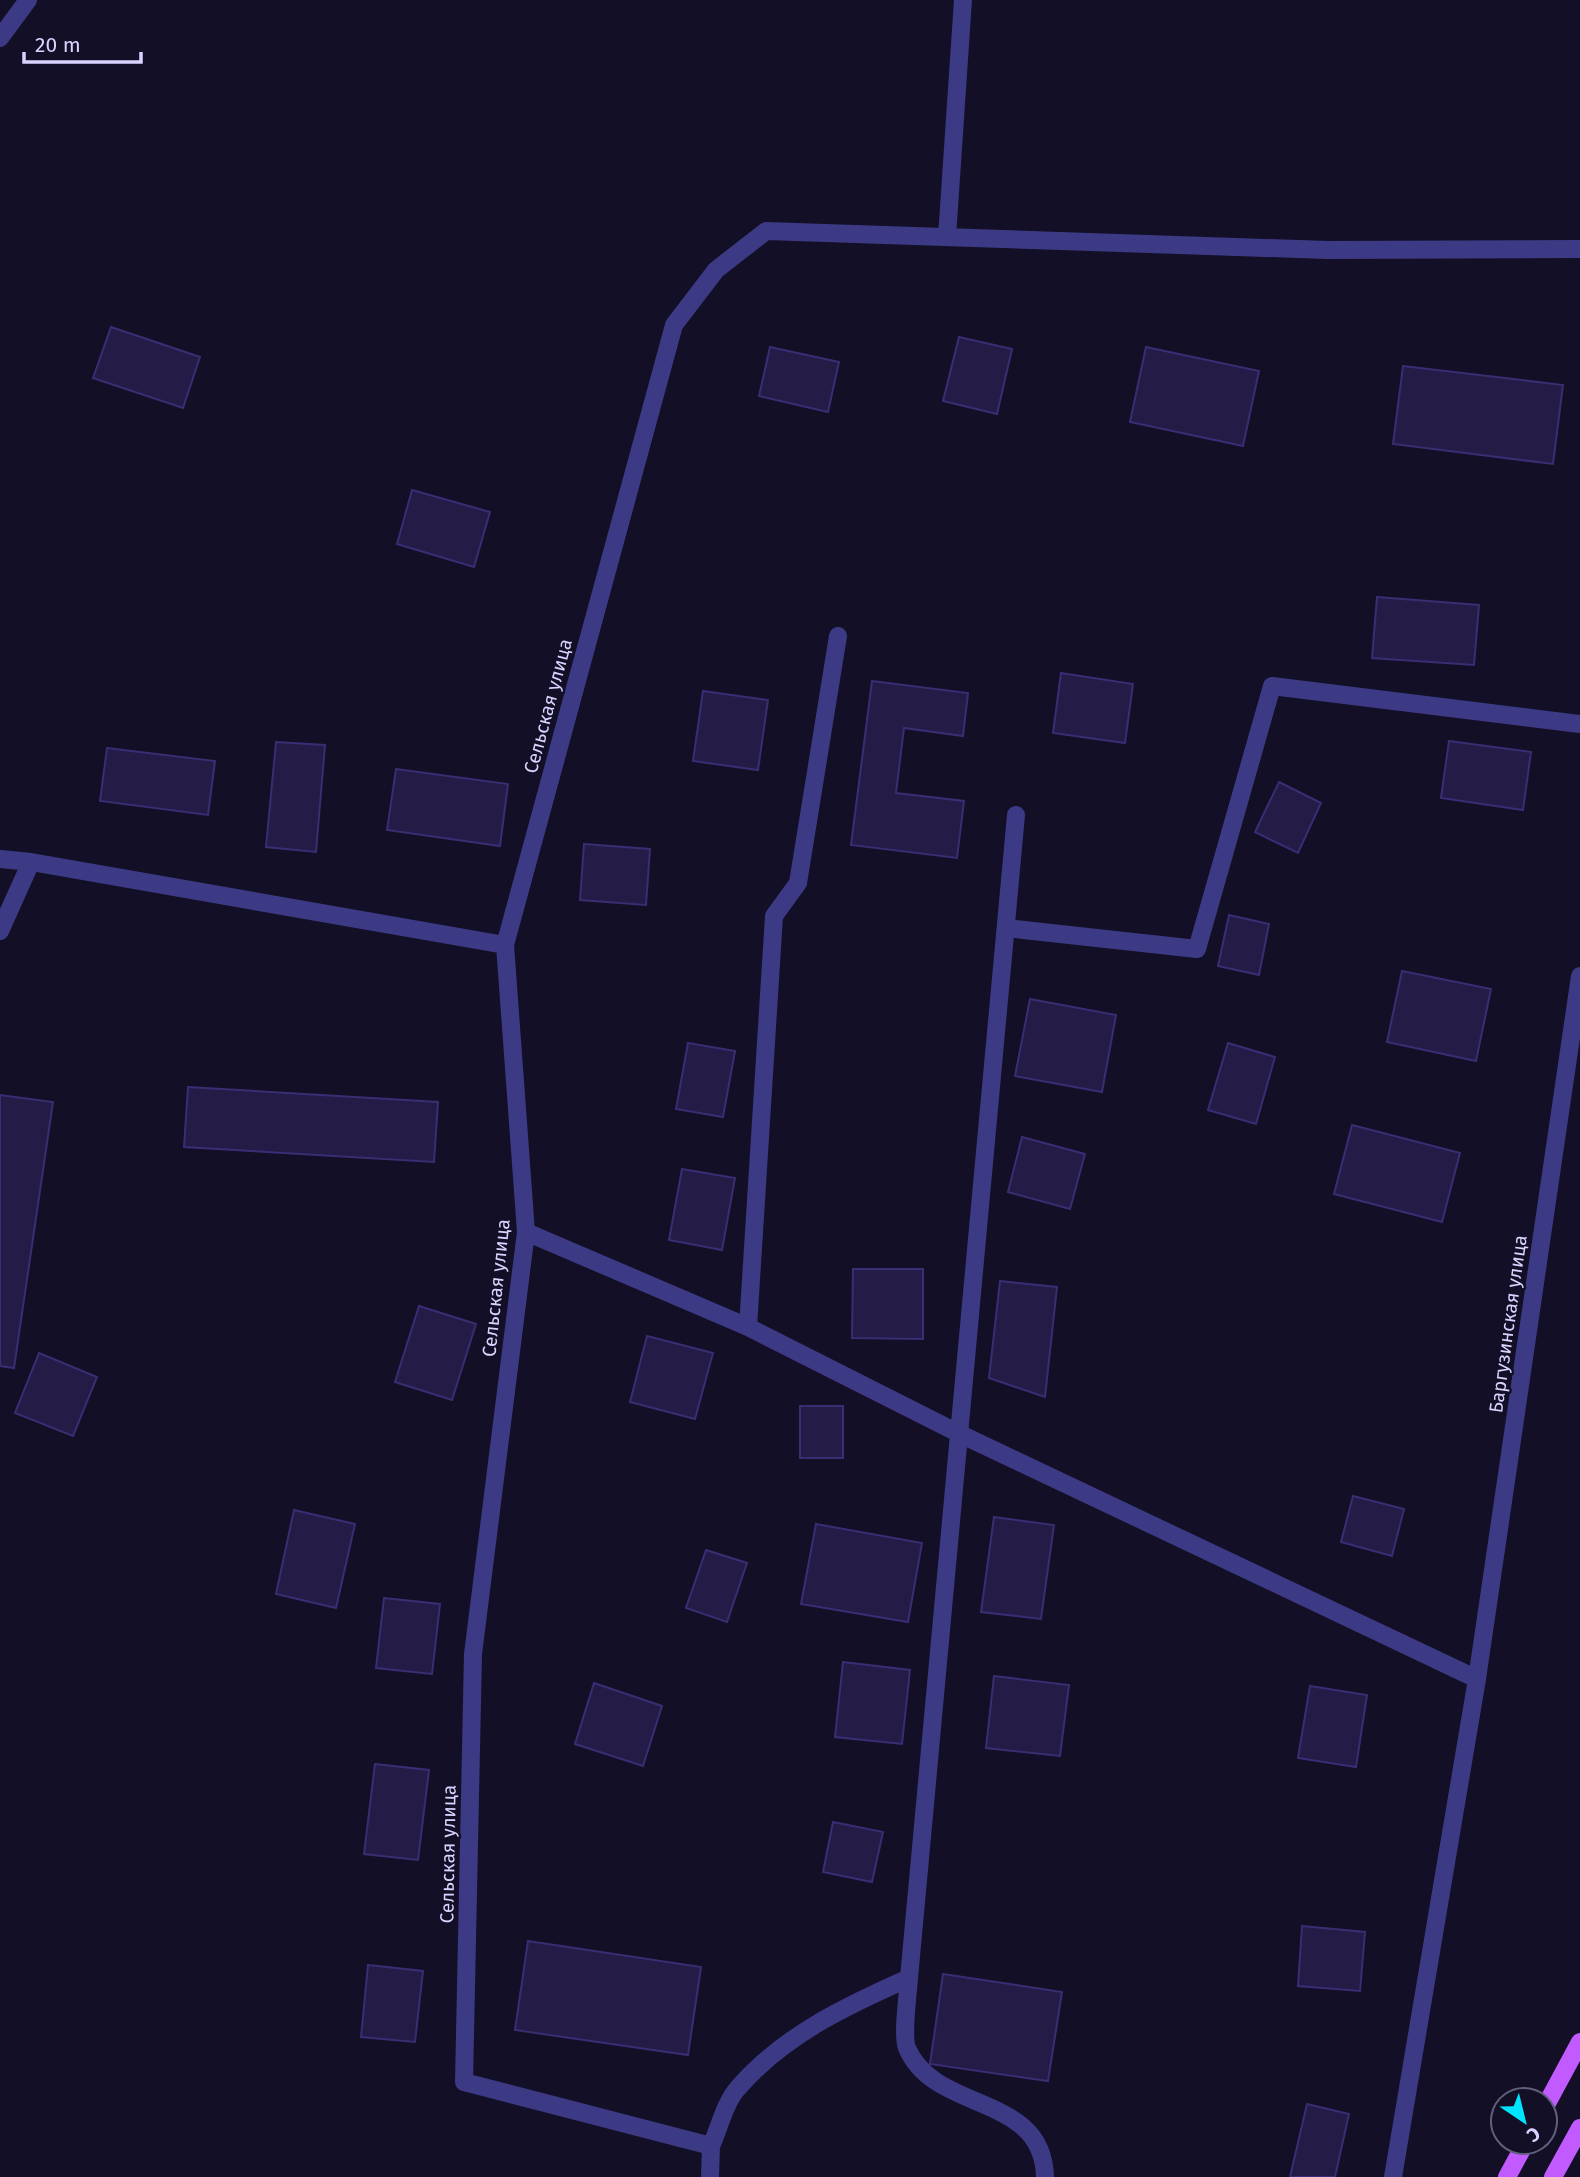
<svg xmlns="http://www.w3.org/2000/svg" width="1580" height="2177" viewBox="0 0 1580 2177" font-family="'Fira Sans',sans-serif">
	<rect width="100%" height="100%" fill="#130f26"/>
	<path fill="#241b47" stroke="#3b2d73" stroke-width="2" d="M111,327L200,357L183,408L93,378Z
		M959,337L1012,349L997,414L943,401Z
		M770,347L839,362L828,412L759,396Z
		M1146,347L1259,371L1243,446L1130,422Z
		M1403,366L1563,385L1553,464L1393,444Z
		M412,490L490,512L474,567L397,544Z
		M1377,597L1479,605L1474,665L1372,658Z
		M1061,673L1133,684L1125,743L1053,733Z
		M872,681L968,693L963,736L904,728L896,793L964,801L957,858L851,845Z
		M703,691L768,700L758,770L693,761Z
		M1449,741L1531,752L1523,810L1441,798Z
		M276,742L325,745L316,852L266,847Z
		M107,748L215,761L208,815L100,801Z
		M396,769L508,784L500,846L387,830Z
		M1279,782L1321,803L1298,853L1255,832Z
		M584,844L650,849L646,905L580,900Z
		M1229,915L1269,924L1259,975L1218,966Z
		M1402,971L1491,989L1476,1061L1387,1042Z
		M1030,999L1116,1015L1102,1092L1015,1076Z
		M688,1043L735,1051L723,1117L676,1109Z
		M1228,1043L1275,1057L1256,1124L1208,1110Z
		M188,1087L438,1102L434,1162L184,1147Z
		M0,1095L53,1102L14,1368L0,1366Z
		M1352,1125L1460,1153L1442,1222L1334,1194Z
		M1022,1137L1085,1154L1070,1209L1008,1192Z
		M682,1169L735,1178L722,1250L669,1240Z
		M853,1269H923V1339L852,1338Z
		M1000,1281L1057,1287L1045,1397L989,1378Z
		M419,1306L476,1324L452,1400L395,1382Z
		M647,1336L713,1353L695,1419L630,1402Z
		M39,1353L97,1377L73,1436L15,1413Z
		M800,1406H843V1458H800Z
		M1353,1496L1404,1509L1392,1556L1341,1542Z
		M294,1510L355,1524L336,1608L276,1594Z
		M994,1517L1054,1525L1041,1619L981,1612Z
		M816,1524L922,1543L908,1622L801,1604Z
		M706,1550L747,1563L727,1622L686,1608Z
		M384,1598L440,1604L432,1674L376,1668Z
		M843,1662L910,1670L902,1744L835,1737Z
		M994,1676L1069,1685L1060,1756L986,1748Z
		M594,1683L662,1706L643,1766L575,1744Z
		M1310,1686L1367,1695L1356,1767L1298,1758Z
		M375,1764L429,1770L418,1860L364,1854Z
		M833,1822L883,1832L872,1882L823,1872Z
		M1302,1926L1365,1932L1360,1991L1298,1986Z
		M528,1941L701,1967L688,2055L515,2030Z
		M368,1965L423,1971L415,2042L361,2037Z
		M943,1974L1062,1992L1048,2081L930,2064Z
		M1307,2104L1349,2114L1335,2177H1290Z"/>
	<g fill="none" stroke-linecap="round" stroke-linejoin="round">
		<path stroke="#3d3a85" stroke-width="18" d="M0,38L28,0
			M947,237L963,0
			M1016,815L909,1978C908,1995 902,2035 907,2048C935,2114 1043,2092 1045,2177
			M0,859L31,862
			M1006,928L1197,949L1272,686L1580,724
			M0,931L31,862L505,945
			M526,1232L748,1327L958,1433L1477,1679L1393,2177
			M748,1327L774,916L798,883L838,636
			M1477,1679L1580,976
			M711,2146C719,2129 725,2102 738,2088C784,2035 846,2006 909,1978
			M710,2177L711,2146L464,2082L473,1654L526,1232L505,945L674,325L716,270L766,231L1327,250L1580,249"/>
		<path stroke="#c25bff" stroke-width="18" d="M1545,2107L1580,2042
			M1507,2177L1526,2142
			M1553,2177L1580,2128"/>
	</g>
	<g text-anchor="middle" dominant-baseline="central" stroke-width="5" stroke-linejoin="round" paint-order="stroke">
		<g font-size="19" fill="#d9d4ff" stroke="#130f26">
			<text transform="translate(548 706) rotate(-75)">Сельская улица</text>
			<text transform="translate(496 1288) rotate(-84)">Сельская улица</text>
			<text transform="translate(1508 1324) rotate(-82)">Баргузинская улица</text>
			<text transform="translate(448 1854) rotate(-89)">Сельская улица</text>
		</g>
	</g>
	<g transform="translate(1524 2121) rotate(145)"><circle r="33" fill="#130f26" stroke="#625e7d" stroke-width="2"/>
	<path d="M0-5L12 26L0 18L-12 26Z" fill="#00e5ff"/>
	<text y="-10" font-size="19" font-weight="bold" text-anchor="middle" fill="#d9d4ff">С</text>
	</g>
	<path d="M24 52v10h117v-10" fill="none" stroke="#d9d4ff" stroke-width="3.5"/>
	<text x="35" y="52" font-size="21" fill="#d9d4ff" stroke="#130f26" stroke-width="5" paint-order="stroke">20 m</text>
</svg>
